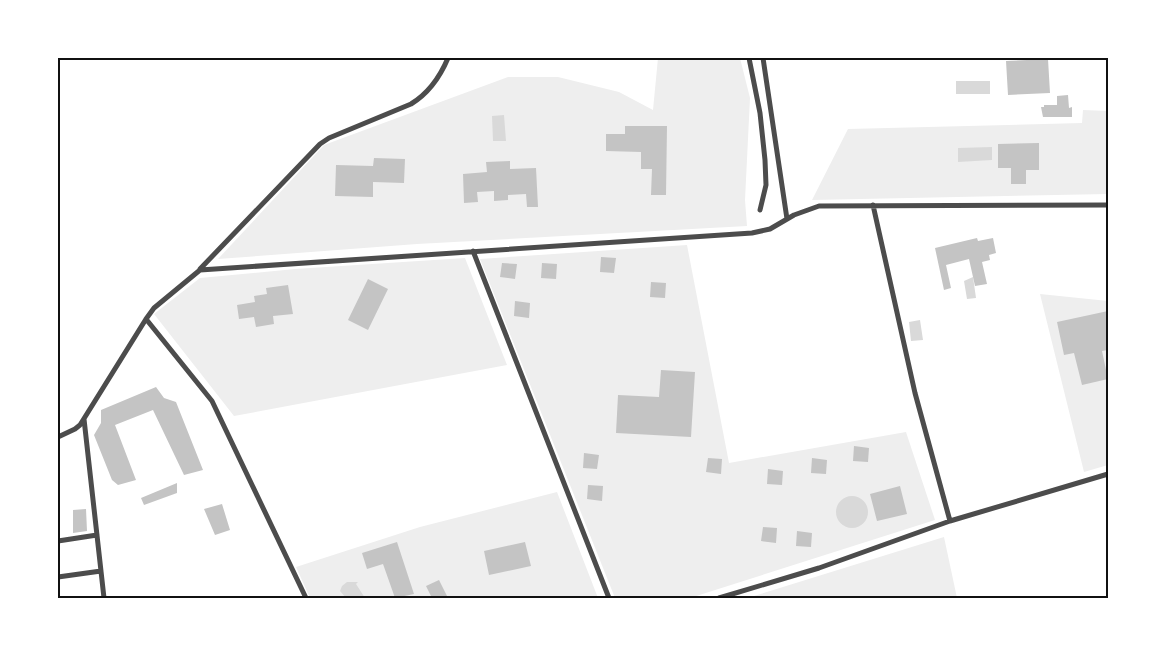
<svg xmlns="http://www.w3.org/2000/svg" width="1166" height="656" viewBox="0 0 1166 656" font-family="'Space Grotesk',sans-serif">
	<rect width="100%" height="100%" fill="#fff"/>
	<path fill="#eee" d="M658,58H740L750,98L745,200L747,226L417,244L218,259L324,145L508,77H558L619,92L653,110Z
		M1083,110L1108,111V194L812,200L848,129L1082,123Z
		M687,245L729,463L906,432L935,520L690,598H615L480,259Z
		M465,258L507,365L234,416L154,314L200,278L295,269Z
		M1040,294L1108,301V465L1084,472Z
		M557,492L598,598H310L296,567L420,527Z
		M944,537L957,598H754V596Z"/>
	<path fill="#d9d9d9" d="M956,81H990V94H956Z
		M504,115L506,141H493L492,116Z
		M992,147V160L958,162V148Z
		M973,277L976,298L967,299L964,281Z
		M920,320L923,340L911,341L909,322Z
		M836 512a16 16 0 1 1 32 0a16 16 0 1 1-32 0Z
		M347,582H358L356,584L365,598H346L340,591L342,586Z"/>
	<path fill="#c4c4c4" d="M1048,59L1050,93L1008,95L1006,61Z
		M1068,95L1069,108L1072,107V117H1043L1041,107H1044V105H1057V96Z
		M625,126H667L666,195H651L652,169H641V152L606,151V134H625Z
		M1039,143V170H1026V184H1011V168H998V144Z
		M374,158L405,159L404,183L373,182V197L335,196L336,165L373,166Z
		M510,161V169L536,168L538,207H527L526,194L508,195V200L494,201V191L477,192L478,202L464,203L463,174L487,172L486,162Z
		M977,238L978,241L993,238L996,253L989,255L990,260L982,262L987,284L975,286L969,259L946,265L951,288L944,290L935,248Z
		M601,257L616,258L614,273L600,272Z
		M502,263L517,264L515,279L500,277Z
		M542,263L557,264L556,279L541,278Z
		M368,279L388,289L368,330L348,320Z
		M651,282L666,283L665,298L650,297Z
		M288,285L293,314L273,316L274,324L256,327L254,317L239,319L237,305L255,302L254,296L267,294L266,288Z
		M515,301L530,303L529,318L514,316Z
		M1108,311V350L1102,351L1108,379L1082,385L1074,353L1064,355L1057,322Z
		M661,370L695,372L691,437L616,433L618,395L659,397Z
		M156,387L164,398L176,402L203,470L184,475L153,410L115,425L136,480L118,485L112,480L94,435L101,423V410Z
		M854,446L869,448L868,462L853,461Z
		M584,453L599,455L597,469L583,468Z
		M708,458L722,459L721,474L706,472Z
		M812,458L827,460L826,474L811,473Z
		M768,469L783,471L782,485L767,484Z
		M177,483V493L144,505L141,498Z
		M588,485L603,486L602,501L587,499Z
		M900,486L907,514L877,521L870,494Z
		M222,504L230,530L215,535L204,509Z
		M86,509L87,531L73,533V510Z
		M763,527L777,528L776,543L761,541Z
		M797,531L812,533L811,547L796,546Z
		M397,542L414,594L395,598L383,564L367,569L362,553Z
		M525,542L531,566L489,575L484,551Z
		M439,580L448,598H432L426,586Z"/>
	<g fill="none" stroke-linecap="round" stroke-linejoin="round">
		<path stroke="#4c4c4c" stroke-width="5" d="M749,58L760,113L765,160L766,185L760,210
			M763,58L787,219
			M873,205L915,393L950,521
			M473,251L609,598
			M200,269L320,144L329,138L411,104C429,93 440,77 448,58
			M146,319L154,308L200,270L752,233L770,229L794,215L819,206L1108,205
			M84,419L104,598
			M58,437L75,429L80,425L146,319L212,401L306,598
			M58,541L97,535
			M58,577L101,571
			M719,598L819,568L950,521L1108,474"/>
	</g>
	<rect width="1166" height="656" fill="none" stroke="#ffffff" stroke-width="118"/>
	<rect x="59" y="59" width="1048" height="538" fill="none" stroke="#111" stroke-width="2"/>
</svg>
